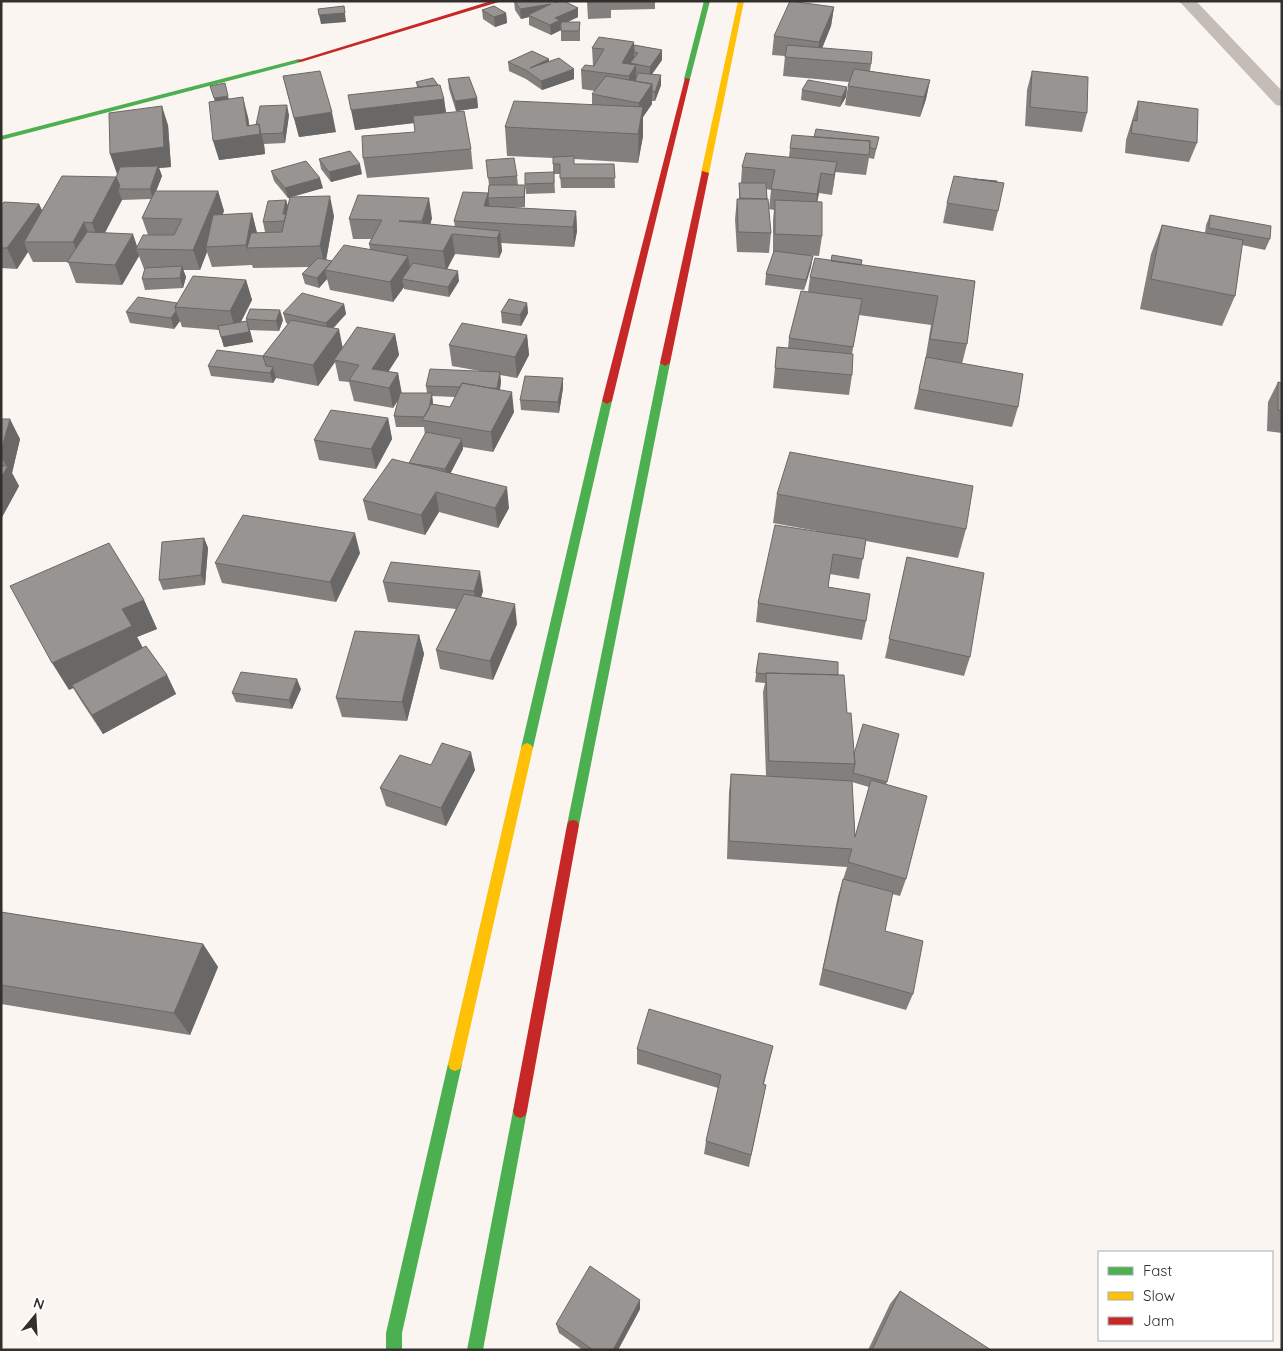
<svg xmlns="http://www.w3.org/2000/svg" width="1283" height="1351" viewBox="0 0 1283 1351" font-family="Quicksand,sans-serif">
	<rect width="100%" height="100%" fill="#faf5f0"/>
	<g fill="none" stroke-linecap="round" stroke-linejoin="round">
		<path fill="#c3bcb7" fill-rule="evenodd" d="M1179,1H1196L1282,91V106L1276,105Z"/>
		<path fill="#4caf50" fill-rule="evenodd" d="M704,1H710L690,79L687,81L684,79Z
			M299,59L301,60V62L1,140V136Z
			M665,360L670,363L579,825L577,829L573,830L569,829L567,825L660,363Z
			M607,398L612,401L533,748L531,751L527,753L523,751L521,748L602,401Z
			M455,1057L460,1059L462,1064L402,1333V1350H386V1333L448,1064L450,1059Z
			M520,1104L525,1106L527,1111L483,1350H467L513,1111L515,1106Z"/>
		<path fill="#ffc107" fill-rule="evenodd" d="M738,1H744L709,173L705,175L701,173Z
			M527,743L531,745L533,748L462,1064L460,1069L455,1071L450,1069L448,1064L521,748L523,745Z"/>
		<path fill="#c62828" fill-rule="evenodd" d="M491,1H502L301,62L296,61Z
			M685,78L690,79L612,401L607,404L602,401Z
			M702,171L709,173L670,363L665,366L660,363Z
			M573,820L577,821L579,825L527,1111L525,1116L520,1118L515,1116L513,1111L567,825L569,821Z"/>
	</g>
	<path fill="#837f7d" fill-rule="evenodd" d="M514,1H555L556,3L578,8V17L568,22H580V41H561V30L551,35L529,25V17L521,19L515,10Z
		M587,1H655V9L611,10V18L588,19Z
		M834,7L831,26L822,48L871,64L870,71L930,80L926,99L920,117L845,105L848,86L849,82L783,76L785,56L772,55L774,36Z
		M482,10L506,13L507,23L495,27L483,19Z
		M634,45L662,50V60L652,74L661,85L655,101H652V104L643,117V136L638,163L574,159V164H614L615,188H561L560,174H554L555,193L526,194L525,184L553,172V158L507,156L505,127L592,105V94L595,91L582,89L581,70L593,66L592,48Z
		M508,62H549L574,69V79L542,90L526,79L509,71Z
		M1032,71L1087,113L1082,132L1025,126L1027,90Z
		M283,76L336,132L299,137Z
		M448,79L477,98L478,108L456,111L449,89Z
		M416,82L444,99L446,113L471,149L473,169L367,178L363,158L415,132L414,123L355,130L417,87Z
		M847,87L846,97L840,107L801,100L802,90Z
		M229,99L248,117L249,125H256L289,115L285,143L264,144L265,154L219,160Z
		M1138,101L1197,143L1189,162L1125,153L1126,140Z
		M168,125L171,167L159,168L162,176L156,191H218L224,211L222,215L252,213L257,233L282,232H265L263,222L286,200L288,206L290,198H288L274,181L271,171L323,188L291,197L334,216L326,260L332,261L370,249L369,244L371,239H353L349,219L432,218L430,224L455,227L454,221L488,197L489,185L486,160L517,176L518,185H525V207L509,208L576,211L577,231L574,247L501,243L502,251L499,258L455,254L447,269L459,281L449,297L404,289V287L393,302L330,290L327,279L319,288L305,284L302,274L309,267L253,268L252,265H251L212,267L207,252L200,270H183L186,277L183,288L145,290L142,279L145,269H144L139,256L122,285L76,283L68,262H33L28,252L17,269L1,268V205L39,204L42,210L116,177L117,174ZM151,199L142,218L148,235L137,247L105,233L122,200Z
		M814,137H879L874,159L869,158L866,175L835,172L832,195L819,193L817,202L822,236L819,256L804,255L811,267L804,290L765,285L766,274L773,254V220L774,210L769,209L771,190L766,189L771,233L769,253L737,252L735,219L737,199H739V183H741L742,167L789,157L790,148Z
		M319,159L362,174L331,182L321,169Z
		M947,203L998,211L993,231L943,223Z
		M1210,215L1270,239L1265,250L1242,245L1235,296L1222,326L1140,309L1151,254L1162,225L1205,233L1206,225Z
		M862,260L861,265L975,281L967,344L962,364L1018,407L1012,427L914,409L924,367L931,325L859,315L852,354V375L849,395L773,388L777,347L788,348L789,338L808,292L810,277Z
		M246,280L252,300L241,322L246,321V319L283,320L279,331L250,330L253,342L224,347L219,330L182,327L180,321L174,329L130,323L126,312L177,303Z
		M527,303L528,313L521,326L502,323L501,312Z
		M344,304L346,314L333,328L343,348L395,334L399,355L388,372L398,373L401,393H427L426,386L480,371L452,366L449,345L527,335L529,355L517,378L500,375L501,382L500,390L514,412L493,452L463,447V449L450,474L509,508L498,528L439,512L425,535L368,520L363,500L409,463L425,435L424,427H396L394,416L398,400L393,408L354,401L349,382L339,381L335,362L318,386L276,378L273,383L211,376L208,366L263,356L288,324L286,323L283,313ZM432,396L455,397L450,407L433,404Z
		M563,378V388L559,413L521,410L520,400Z
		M1278,382L1282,383V433L1267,431L1268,402Z
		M388,418L392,439L376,469L319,460L314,440Z
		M1,419L20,439L12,473L19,486L1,519Z
		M777,494L966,529L958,558L866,541L859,579L830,574L828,587L866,621L862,640L756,622L758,603L817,531L773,523Z
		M204,538L208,548L205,585L163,590L159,580Z
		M360,553L336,602L222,583L215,563Z
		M907,557L970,657L964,676L885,658Z
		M383,582L483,591L481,597L517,624L493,680L440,669L436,650L456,609L388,602Z
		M144,600L157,629L137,637L143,648L167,675L176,694L103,734L83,704L73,688L69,690Z
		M419,635L424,654L407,721L342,717L336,698Z
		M759,653L838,675L847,713L854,754L899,734L886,785L906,879L900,896L892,894L885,931L913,994L906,1010L819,985L838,896L847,867L727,859L729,792L731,774L766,776L763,692L765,683L755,682ZM852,782L869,787L855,837Z
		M301,689L292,709L236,702L232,693Z
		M431,765L475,770L446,826L386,806L380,788Z
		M1,912L203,944L218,967L190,1035L1,1004Z
		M773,1046L764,1084L766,1085L749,1167L704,1154L706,1141L718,1088L637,1064V1049Z
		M900,1291L991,1350H868L890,1304Z
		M640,1309L618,1350H583L559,1333L556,1324Z"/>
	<path fill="#6a6866" d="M551,4L528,15L529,17L521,19L520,9Z
		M344,6L346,22L321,24L319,15Z
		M834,7L831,26L817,61L819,42Z
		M578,8V17L560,25L561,30L551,35L550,25L555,18Z
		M506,13L507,23L495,27L494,17Z
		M634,42V61L630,68L622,63Z
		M662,50V60L650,77V67Z
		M549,59V69L530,68Z
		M636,65V84L629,95V76Z
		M574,69V79L542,90L541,81Z
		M661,75V85L655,101V92Z
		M930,80L926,99L920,117L924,97Z
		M652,84V104L643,117V136L638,163L639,103Z
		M847,87L846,97L840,107L842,97Z
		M228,96L231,106L216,108L214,98Z
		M243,97L248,117L251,136L259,124L264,144L265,154L219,160L213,141L247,126Z
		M477,98L478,108L456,111L455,101Z
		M444,99L447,119L355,130L351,110Z
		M287,105L289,115L285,143L283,133Z
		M162,106L168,125L171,167L159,168L162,176L153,199L150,189L157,168L117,174L110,154Z
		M332,112L336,132L299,137L294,118Z
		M837,162L834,182L832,195L834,175Z
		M360,164L362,174L331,182L329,172Z
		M821,173L819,193L815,214L817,194Z
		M116,177L121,189H118L122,200L99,243L92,223Z
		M320,178L323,188L288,198L285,188Z
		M525,185V207L524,197Z
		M218,191L224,211L209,247H206L207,252L200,270L193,250Z
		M488,193L490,213L484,206Z
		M330,196L334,216L325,266L320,246Z
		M429,198L432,218L426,241L422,221Z
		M286,200L289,210L287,218L283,214Z
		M39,204L48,224L24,242L28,252L17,269L7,248Z
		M576,211L577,231L574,247L573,227Z
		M252,213L257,233L247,248L251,265L246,245Z
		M84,222L92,243L81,263L73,242Z
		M500,231L502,251L499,258L497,238Z
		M133,234L138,249H136L139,256L122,285L115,265Z
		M452,234L455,254L446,271L443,251Z
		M408,256L411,276L402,279L404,287L393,302L390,282Z
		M813,256L811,267L804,290L806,280Z
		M332,261L325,270L327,279L319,288L317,278Z
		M182,266L186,277L183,288L180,278Z
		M458,271L459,281L449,297L448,287Z
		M246,280L252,300L236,331L230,311Z
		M527,303L528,313L521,326L520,315Z
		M344,304L346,314L328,334L326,323Z
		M280,310L283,320L279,331L276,321Z
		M176,311L180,321L174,329L171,318Z
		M247,321L253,342L224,347L221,337Z
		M339,329L343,349L334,360L335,362L318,386L313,365Z
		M395,334L399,355L379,386L372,369Z
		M527,335L529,355L517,378L515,357Z
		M273,367L276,378L273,383L270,373Z
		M500,372L501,382L498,399L497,388Z
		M398,373L402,394L393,408L389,388Z
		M563,378V388L559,413L558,402Z
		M512,392L514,412L493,452L491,432Z
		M432,393L433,404L430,421L427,417Z
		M388,418L392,439L376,469L371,449Z
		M10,419L20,439L12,473L19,486L1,519V478L7,467L1,456V451Z
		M462,439L463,449L447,480L445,469Z
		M507,487L509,508L498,528L495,508Z
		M436,492L439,512L425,535L421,515Z
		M355,533L360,553L336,602L330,582Z
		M204,538L208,548L205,585L201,575Z
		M480,571L483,591L477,611L474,591Z
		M144,600L157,629L137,637L146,654L69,690L52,663L122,609Z
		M515,604L517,624L493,680L490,661Z
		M419,635L424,654L407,721L402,702Z
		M167,675L176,694L103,734L92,715Z
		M297,679L301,689L292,709L289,700Z
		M471,752L475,770L446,826L441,808Z
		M203,944L218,967L190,1035L174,1013Z
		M640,1300V1309L618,1350H613Z"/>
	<path fill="#989491" stroke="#6a6866" d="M515,1H555L556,3L559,1H564L578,8L555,18L560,20L550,25L528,15L551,4L520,9Z
		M790,1L834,7L819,42L774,36Z
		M344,6L345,13L319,15L318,9Z
		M494,6L506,13L494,17L482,10Z
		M561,22H580L579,31H561Z
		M599,37L634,42L622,63L636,65L629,76L581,70L585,65L594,66L604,49L592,48Z
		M634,45L662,50L650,67L630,63L638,53L634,52Z
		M787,45L872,52L871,64L785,57Z
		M532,51L549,59L530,68L559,58L574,69L541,81L526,70L508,62Z
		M854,69L930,80L924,97L848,86Z
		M320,71L332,112L294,118L283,76Z
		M1032,71L1088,77L1087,113L1030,107Z
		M638,73L661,75L655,92L652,91V84L635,81Z
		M606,76L652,84L639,103L592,94Z
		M469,77L477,98L455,101L448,79Z
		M433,78L438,85L419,87L416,82Z
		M808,80L847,87L842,97L802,90Z
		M225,83L228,96L214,98L210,86Z
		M440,85L444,99L351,110L348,95Z
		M243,97L247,126L259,124L260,134L213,141L209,102Z
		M514,101L643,107L638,134L505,127Z
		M1138,101L1198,109L1197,143L1131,133L1133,120L1137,121Z
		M287,105L283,133L261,134L259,124L256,125L260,106Z
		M162,106L164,147L110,154L109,113Z
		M464,111L471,149L363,158L362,136L415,132L413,116Z
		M816,129L879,137L876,149L870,148V141L814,137Z
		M792,135L870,141L869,155L790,148Z
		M350,151L360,164L329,172L319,159Z
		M746,153L837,162L834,175L821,173L817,194L771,189L775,170L742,167Z
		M574,156V164H614L615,178H560V164H553V157Z
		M514,158L517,176L488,178L486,160Z
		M306,161L320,178L285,188L271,171Z
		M158,166L150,189H118L120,186L116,177V178L120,167Z
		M554,172V183L525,184V173Z
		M62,176L116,177L92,223L84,222L73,242H24Z
		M954,176L1004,183L998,211L947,203Z
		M974,179L997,181V182Z
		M739,183H766L767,199L740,198Z
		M489,185H525L524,197L488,198Z
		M155,191H218L193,250L136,249L143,235H174L182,219L142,218Z
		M463,192L488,193L484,206L576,211L573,227L454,221Z
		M358,195L429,198L422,221H399L500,231L497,238L452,234L443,251L369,244L382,220L349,219Z
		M330,196L320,246L247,248L251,233L282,232L290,197Z
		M737,199H768L771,233L738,232Z
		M286,200L283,214H286L284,221L263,222L268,201Z
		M775,200L822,202V236L775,234Z
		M4,202L39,204L7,248H1V205Z
		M252,213L246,245L206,247L213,215Z
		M1210,215L1271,226L1270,239L1209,228Z
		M1162,225L1243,240L1235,296L1151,279Z
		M87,232L133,234L115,265L67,262Z
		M344,245L408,256L390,282L325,270Z
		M774,251L813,256L806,280L766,274Z
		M832,255L862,260L861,265L831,261Z
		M318,258L332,261L317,278L302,274Z
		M815,258L975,281L967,344L930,339L938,296L810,277Z
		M413,263L458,271L448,287L402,279Z
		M182,266L180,278L142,279L145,268Z
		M193,276L246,280L230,311L175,307Z
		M801,291L862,299L853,347L789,338Z
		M302,293L344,304L326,323L283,313Z
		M138,297L177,303L175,307L176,311L171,318L126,312Z
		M509,299L527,303L520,315L501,312Z
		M250,309L280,310L276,321L246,319Z
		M291,320L339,329L313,365L263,356Z
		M247,321L249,332L221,337L218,326Z
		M462,323L527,335L515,357L449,345Z
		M357,327L395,334L372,369L398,373L389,388L349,380L359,365L334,360Z
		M777,347L853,354L852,375L775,368Z
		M217,350L263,356L266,366L273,367L270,373L208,366Z
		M926,357L1023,374L1018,407L919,389Z
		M430,369L500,372L497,388H490L462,383L460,387L426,386Z
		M525,376L563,378L558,402L520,400Z
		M1278,382L1282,383V411L1278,410Z
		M462,383L512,392L491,432L422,420L431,404L450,407Z
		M400,393H432L429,409L424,417L394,416Z
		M331,410L388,418L371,449L314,440Z
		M1,419H10L1,451Z
		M426,432L462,439L445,469L409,463Z
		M790,452L973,486L966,529L777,494Z
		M392,459L507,487L495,508L436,492L421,515L363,500Z
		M1,466H8L1,478Z
		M243,515L355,533L330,582L215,563Z
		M775,525L866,539L863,559L833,554L828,587L870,594L866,621L758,603Z
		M204,538L201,575L159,580L162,542Z
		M109,543L144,600L122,609L132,626L52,663L10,586Z
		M907,557L984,573L970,657L889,639Z
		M391,562L480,571L474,591L383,582Z
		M464,594L515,604L490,661L436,650Z
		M355,631L419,635L402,702L336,698Z
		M146,646L167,675L92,715L72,685Z
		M759,653L838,662V675L766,673V674L756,673Z
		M241,672L297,679L289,700L232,693Z
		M766,673L844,675L847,713H851L855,764L769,761Z
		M863,724L899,734L887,782L853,773L855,764L854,754Z
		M442,743L471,752L441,808L380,788L400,755L431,765Z
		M731,774L852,781L855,837L871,780L927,796L906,879L848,862L852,849L729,841Z
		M843,879L893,892L885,931L923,941L913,994L823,969Z
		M1,912L203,944L174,1013L1,985Z
		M649,1009L773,1046L763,1084L766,1085L751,1155L706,1141L721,1075L637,1049Z
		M590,1266L640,1300L613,1350H593L556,1324Z
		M900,1291L991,1350H872Z"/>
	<rect width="1283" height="1351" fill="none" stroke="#332f2c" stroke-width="5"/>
	<rect x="1098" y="1251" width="175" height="90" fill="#ffffff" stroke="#adacab"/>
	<rect x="1108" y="1267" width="25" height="8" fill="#4caf50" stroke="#adacab"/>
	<text x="1143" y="1276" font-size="15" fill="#332f2c">Fast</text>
	<rect x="1108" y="1292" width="25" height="8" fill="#ffc107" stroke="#adacab"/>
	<text x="1143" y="1301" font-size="15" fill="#332f2c">Slow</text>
	<rect x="1108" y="1317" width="25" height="8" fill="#c62828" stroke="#adacab"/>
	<text x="1143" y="1326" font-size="15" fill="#332f2c">Jam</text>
	<g transform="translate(35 1316) rotate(18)" stroke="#ffffff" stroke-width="4" paint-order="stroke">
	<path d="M0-4L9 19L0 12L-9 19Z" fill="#332f2c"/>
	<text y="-8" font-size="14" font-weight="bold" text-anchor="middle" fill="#332f2c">N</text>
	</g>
</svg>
